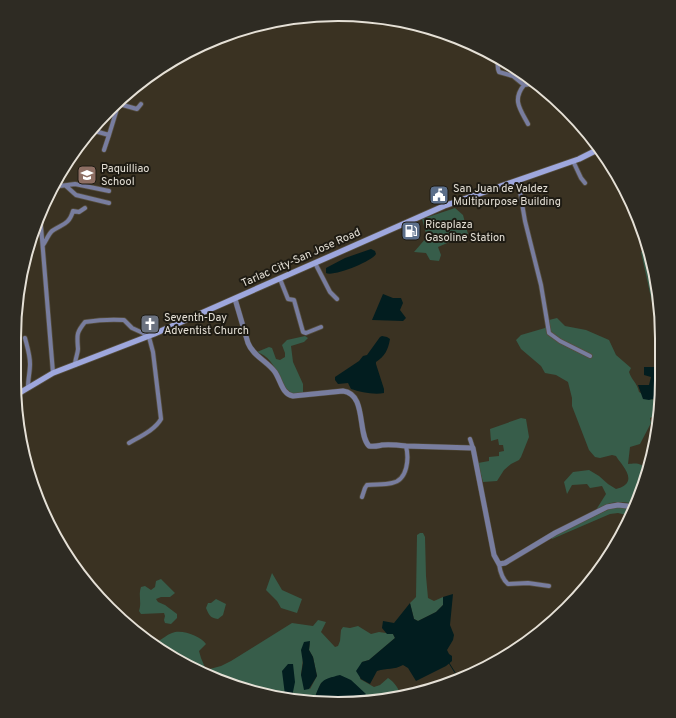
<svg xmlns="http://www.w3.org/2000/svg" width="676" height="718" viewBox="0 0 676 718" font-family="Overpass,sans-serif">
	<rect width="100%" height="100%" fill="#3a3222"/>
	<path fill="#375d4a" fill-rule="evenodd" d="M455,208L463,215L468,234L438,247L441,255L439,261L430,260L426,253L414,252L427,237L422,219Z
		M648,248L653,271L655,297V302L659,306L658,346L656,344L655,316L641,252Z
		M557,318L565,326L586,330L609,340L616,355L631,368L629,372C632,381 637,382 639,392L657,402L656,415L650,418L651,423L640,444L630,447L628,464C638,463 640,463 648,470L637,505C621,500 610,501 596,510L606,494L602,486L590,488L587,484L572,485L567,494L564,482L573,472L589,470L599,476L608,484L616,489C619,488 623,487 625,485C635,477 620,463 616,456L612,455L600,458L595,457L589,450L572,406V398L568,382L556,375L545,373L541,366L521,349L516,340L521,335L545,328L549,320Z
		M305,336L308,338L304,342L291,346L293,362L303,384V393L294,394C277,387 280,360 257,352L269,347L272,348L276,359L280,360L285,357V353L282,345L287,340Z
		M521,418L526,419L529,437L521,457L519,460L511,464L504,470L497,481L483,482L478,463L489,461V457L499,456V452L504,451L503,445H499L498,439L491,441L490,429Z
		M614,507L635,509L631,516L618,513L610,514L552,539L551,537Z
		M420,533H423L425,537L426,576L428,598L434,601L443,597V605L436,612L418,621L414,619L410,603L416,597L417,535Z
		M272,573L282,590L302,599L297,613L281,608L277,601L266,590Z
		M161,579L175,593L170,597H161L156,599L158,602L165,605L177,614V618L171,624L165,623L164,620L165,616L164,613L141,614L139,611C142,602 138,596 141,587L145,586L151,590L155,587L156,581Z
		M216,599L226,604L223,615L218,619C210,618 209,615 206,608L208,603H211Z
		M318,620L326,622L321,632L335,647L338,646L340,641L341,630L343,627L350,628L358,626L371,634L379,632L393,634L395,638L369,660L362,662L360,679L374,687L380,685L388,678C394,682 397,686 400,693L398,697L380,701H372L359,689L333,677L321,683L315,697L306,701H296L234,687L176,661L153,644C158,642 168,634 172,633C182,629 200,636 206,644L199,651L201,658L206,670L221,666L231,661L292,623L313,626ZM310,642L309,650L313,657L317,676L310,689L301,675L303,659Z"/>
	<path fill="#021d1f" d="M371,249L375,251L376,254C371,262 333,277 326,273V268L345,258Z
		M383,294L393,298H401L403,303L400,310L406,318L403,321L372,320Z
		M382,336L387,337L390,339C388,350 385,356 376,362V364L384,389V393C374,395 360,392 351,389L348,383L338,384L335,380V377L359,361L363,356L367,355L380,337Z
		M658,365L657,402L653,399L649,400L643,399L638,385H649L651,377L644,375V367H654Z
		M453,594L450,625L454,635L453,640L447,650L449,654L452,656V661L446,666L416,681L408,668L403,665C394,670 387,668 377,671L370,684L361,679L356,671L362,662L369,660L395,638L393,634H387L382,628L383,621L394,623L410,603L414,619L418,621L436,612L443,605V597Z
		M310,641L309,650L313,657L317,676L309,689L304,690L301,675L303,663L301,650L304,642Z
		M288,664H293L295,682L292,697L285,695L282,671Z
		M340,675L351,680L366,694L359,701L319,700L315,697C322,679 321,680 340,675Z"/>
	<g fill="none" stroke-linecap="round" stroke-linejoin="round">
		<path stroke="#021d1f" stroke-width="1" d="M449,663L459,679"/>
		<g stroke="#554e3f" stroke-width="5.5">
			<path id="minor" d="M497,57L498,69L499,72L513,76L524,85L538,83
				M524,85C512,100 520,109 528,124
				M119,104L137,109L141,104
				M91,130L109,135L120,99
				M104,150L109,135
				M573,161L581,178L585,183
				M518,180L525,221L541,285L549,333L560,341L590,356
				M66,186L76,195L109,203
				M52,187L75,184L109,191
				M40,214L53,373
				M43,245C46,241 48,235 52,231C62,224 69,225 73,211L79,212L85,208
				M315,263L330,292L337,299
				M280,279L288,299L294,300L303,332L306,333L321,327
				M25,338C27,346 30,355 30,364C30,372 28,379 28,387
				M75,365C75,359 78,353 78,349C77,335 76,333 85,322C98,320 110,319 124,320L132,328L143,333L147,337
				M470,439L473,448
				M129,443C139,437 155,430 161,419L153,352L149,337
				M362,497L365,488L367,485C376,484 384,485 392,483C408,480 409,458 406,446
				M499,564C500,571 502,579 508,584L528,583L549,586"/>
		</g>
		<g stroke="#554e3f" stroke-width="6">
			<path id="tertiary" d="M235,299L248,343C253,356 267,361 275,372C281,381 282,394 293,396L343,391C367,394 357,434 369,446C374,447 377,446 382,445C390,444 398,445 406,446L473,448L494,555L499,564L505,563L555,533L607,507L618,505L636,507"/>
		</g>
		<g stroke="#554e3f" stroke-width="7">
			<path id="secondary" d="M16,395L53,373L154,334L444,206L579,159L599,149"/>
		</g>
		<use href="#minor" stroke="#787d9f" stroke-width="4"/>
		<use href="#tertiary" stroke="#787d9f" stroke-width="5"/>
		<use href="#secondary" stroke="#9ea7dd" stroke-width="5.5"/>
	</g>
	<defs>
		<g id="school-square" transform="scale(1)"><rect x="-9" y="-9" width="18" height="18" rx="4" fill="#8d6e63" stroke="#1e1b13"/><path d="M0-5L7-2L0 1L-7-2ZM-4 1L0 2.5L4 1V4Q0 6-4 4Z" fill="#fff"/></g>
		<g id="civic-square" transform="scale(1)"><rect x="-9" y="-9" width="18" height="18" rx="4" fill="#5c6f8a" stroke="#1e1b13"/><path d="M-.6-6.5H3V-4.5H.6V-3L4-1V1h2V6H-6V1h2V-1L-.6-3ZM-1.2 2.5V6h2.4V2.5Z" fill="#fff"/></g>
		<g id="fuel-square" transform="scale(1)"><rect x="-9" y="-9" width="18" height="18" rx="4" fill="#5c6f8a" stroke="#1e1b13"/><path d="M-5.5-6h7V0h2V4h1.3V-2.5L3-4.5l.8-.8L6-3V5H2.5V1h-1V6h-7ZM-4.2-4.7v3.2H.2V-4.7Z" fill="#fff"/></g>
		<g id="church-square" transform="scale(1)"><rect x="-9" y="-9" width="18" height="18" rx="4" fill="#6b7280" stroke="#1e1b13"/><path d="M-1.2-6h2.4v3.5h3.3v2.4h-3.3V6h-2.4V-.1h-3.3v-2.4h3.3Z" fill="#fff"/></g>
	</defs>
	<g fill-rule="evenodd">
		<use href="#school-square" x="87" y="175"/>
		<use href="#civic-square" x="439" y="195"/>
		<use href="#fuel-square" x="411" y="231"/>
		<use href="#church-square" x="150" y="324"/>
	</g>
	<g text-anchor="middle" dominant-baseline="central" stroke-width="4" stroke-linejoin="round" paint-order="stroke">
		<g font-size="11" fill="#e5e0d6" stroke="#1e1b13" text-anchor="start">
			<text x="101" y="169">Paquilliao<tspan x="101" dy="13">School</tspan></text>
			<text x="453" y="189">San Juan de Valdez<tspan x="453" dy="13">Multipurpose Building</tspan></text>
			<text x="425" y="225">Ricaplaza<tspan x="425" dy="13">Gasoline Station</tspan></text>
			<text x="164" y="318">Seventh-Day<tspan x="164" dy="13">Adventist Church</tspan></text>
		</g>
		<g font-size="11" fill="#e5e0d6" stroke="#1e1b13">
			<text transform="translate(301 258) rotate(-24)">Tarlac City-San Jose Road</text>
		</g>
	</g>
	<path d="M0 0H676V718H0ZM338 21H338A317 317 0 0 1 655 338V380A317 317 0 0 1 338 697H338A317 317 0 0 1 21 380V338A317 317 0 0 1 338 21Z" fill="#2e2b23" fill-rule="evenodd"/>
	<path fill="none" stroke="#e5e0d6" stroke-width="2" d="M338 21H338A317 317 0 0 1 655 338V380A317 317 0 0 1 338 697H338A317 317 0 0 1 21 380V338A317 317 0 0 1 338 21Z"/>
</svg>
